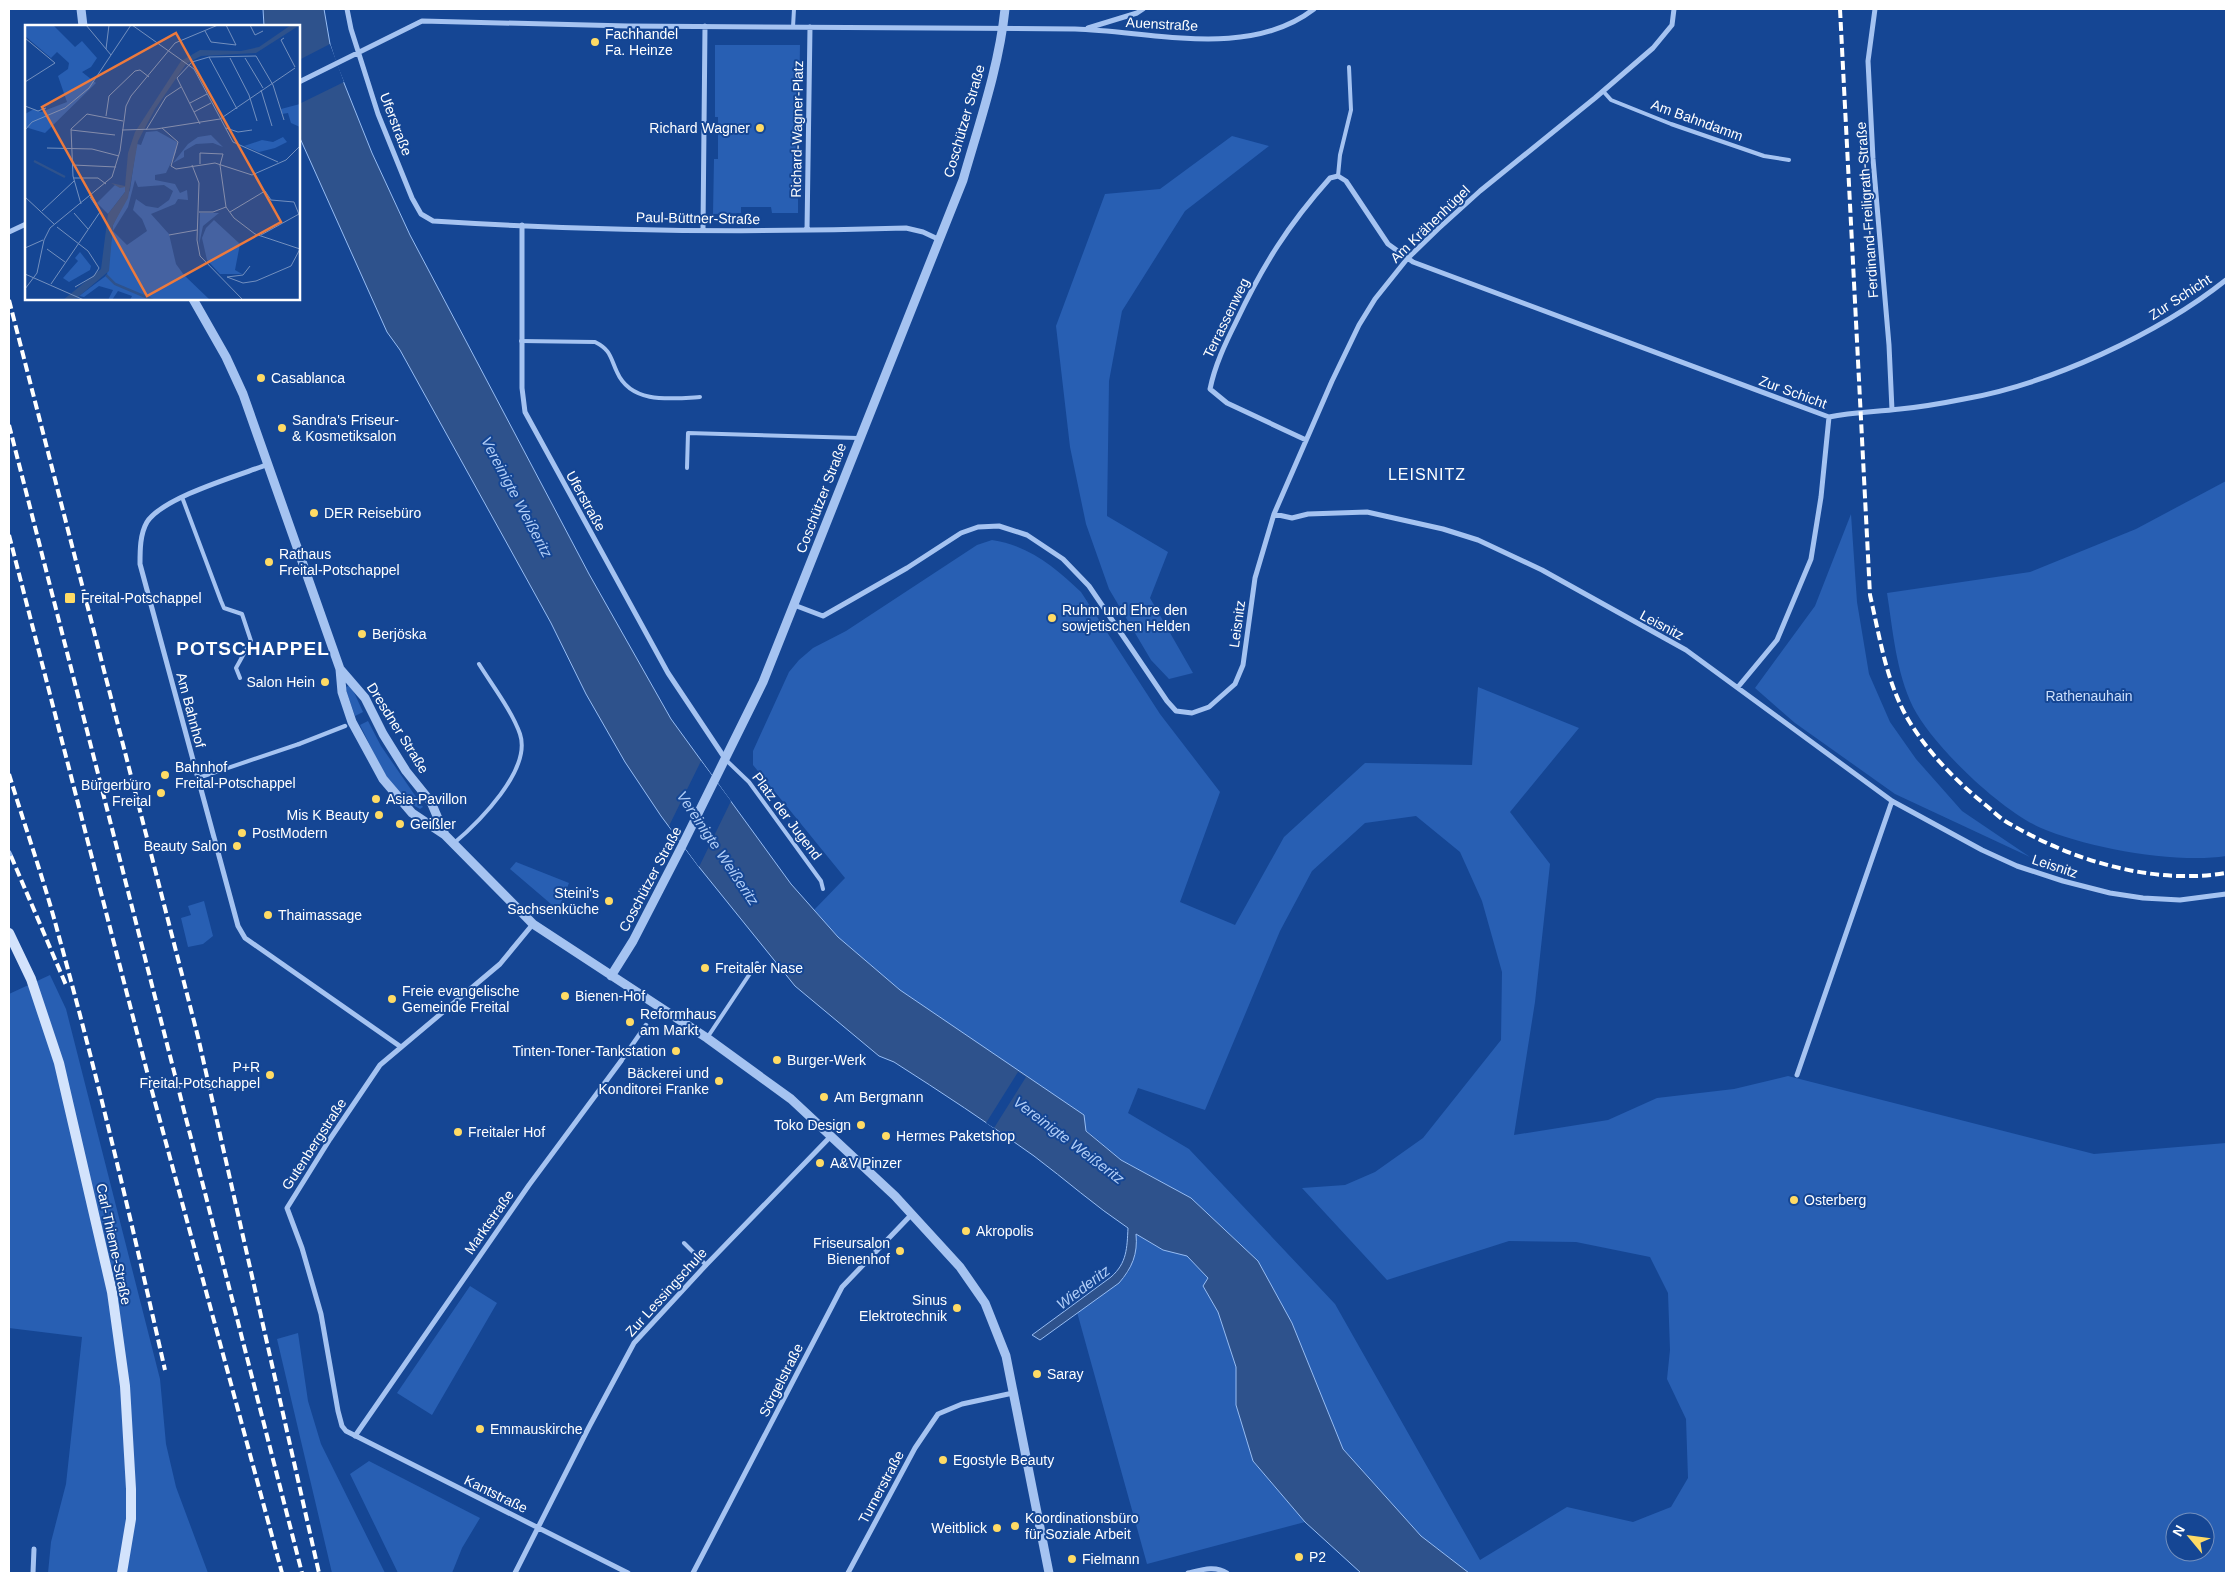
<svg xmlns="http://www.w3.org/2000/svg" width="2235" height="1582" viewBox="0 0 2235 1582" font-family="Arial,sans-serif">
	<rect width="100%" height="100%" fill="#154694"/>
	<path fill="#285fb3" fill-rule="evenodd" d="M715,45H800L799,103H795V140H798V213H772L771,207H741V213L713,214L714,159H718V117H715Z
		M1232,136L1269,146L1185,211L1122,311L1109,381L1107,516L1168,552L1150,598L1193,673L1169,679L1151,660L1109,589L1086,524L1070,447L1056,326L1105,194L1160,189Z
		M2226,481V856C2177,864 2087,848 2041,828C2000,810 1933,746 1913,707C1896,672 1893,631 1887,593L2030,572L2136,529Z
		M1851,514L1857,602L1869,674L1890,722L1916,759L1962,811L2030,857L1895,794L1795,723L1755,688L1815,606Z
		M992,540C1028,545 1056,568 1081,592L1160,714L1220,792L1180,902L1235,925L1284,837L1365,763L1472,765L1478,687L1579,728L1510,812L1550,864L1535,1002L1514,1135L1608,1120L1657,1098L1734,1089L1788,1076L2094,1154L2226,1143V1573H1469L1421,1536L1343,1449L1319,1392L1191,1198L1121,1160L1018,1072L900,990L838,937L814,910L845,878L753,765V751L789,672L799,660L813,648L846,631L977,545ZM1416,816L1460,852L1482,901L1502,972L1501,1040L1423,1138L1375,1172L1345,1185L1302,1188L1387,1280L1509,1241L1576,1242L1650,1257L1668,1293L1670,1350L1667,1379L1686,1419L1688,1478L1671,1507L1633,1522L1567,1507L1480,1560L1335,1304L1189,1149L1128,1113L1138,1088L1205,1110L1280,931L1312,871L1365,823ZM2175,1522H2205V1552H2175Z
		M349,686L353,690L363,712L355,716L345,687Z
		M368,721L381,746L423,807L420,809C389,794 375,754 360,725Z
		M516,862L569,883L558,910L510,869Z
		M204,901L213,936L203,944L188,947L181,918L191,915L188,906Z
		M50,975L66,1009L160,1379L166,1444L176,1487L208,1573H48L51,1542L66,1484L82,1337L9,1328V994Z
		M1136,1234L1163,1250L1187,1256L1209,1278L1204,1286L1218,1312L1236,1367V1405L1253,1461L1305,1522L1147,1564L1077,1312L1119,1283L1129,1271Z
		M470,1286L497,1303L432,1415L397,1393Z
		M298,1333L308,1401L321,1444L385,1573H332L277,1339Z
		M369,1461L480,1518L462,1548L452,1573H398L350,1474Z"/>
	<path fill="#2e528c" stroke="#97bdf4" d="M263,9H324L330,44L336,63L372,153L410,235L589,574L671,719L791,884L838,937L900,990L1084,1115L1086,1131L1121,1160L1191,1198L1258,1261L1292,1323L1343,1449L1421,1536L1469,1573H1361L1305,1522L1253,1461L1236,1405V1367L1218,1312L1203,1286L1208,1278L1187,1256L1163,1250L1136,1234C1138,1254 1132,1268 1119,1283L1040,1340L1032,1335L1111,1277C1127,1263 1127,1248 1128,1228C1095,1206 1066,1180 1034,1156C988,1123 941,1092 894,1062L879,1056L795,986L699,867L661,816L625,762L586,694L551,623L400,350L387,332L299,136V26H264Z"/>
	<path fill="#154694" d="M330,44L344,82L299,104V60Z
		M701,761L731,801L699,867L669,826Z
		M1018,1072L1026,1077L994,1128L986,1123Z"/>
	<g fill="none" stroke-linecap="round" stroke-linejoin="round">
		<path stroke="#a5c3f1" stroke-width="4" d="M793,27L794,9
			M1603,91L1611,100L1671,124L1764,156L1789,160
			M1338,176L1340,155L1351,110L1349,67
			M521,341L595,342C611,350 610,357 617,372C631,404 670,399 700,397
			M687,468L688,433L858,438
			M182,497L221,601L224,608L242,614L251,641L236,668L240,678
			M726,760L749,782L821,881L823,889
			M198,778L299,744
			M453,844C478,823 532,770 520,734C512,711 492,685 479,664
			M9,852L11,856
			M707,1038L757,963
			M684,1243L706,1265"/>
		<path stroke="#a5c3f1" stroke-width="4.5" d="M299,744L345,726
			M621,1061L646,1025"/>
		<path stroke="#a5c3f1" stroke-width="5" d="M347,9L351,29L378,114L412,198L421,214L433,221C590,231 749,233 906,228L923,232L940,240
			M1875,9L1868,61L1873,159L1889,345L1892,410
			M1088,28L1137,13L1143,9
			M299,82L422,21L628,26L1075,29C1151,31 1248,60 1314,9
			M522,225V388L525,412L668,673L726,760
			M703,229L705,26
			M807,230L810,27
			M9,232L26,224
			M1306,440L1227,403L1210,389C1215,365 1225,344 1236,322C1263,265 1288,225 1330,178L1338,176L1346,181L1388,244L1413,262L1829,417C1853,412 1876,412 1900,409C1922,407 1944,403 1964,399C2050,384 2158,334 2226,280
			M269,464C240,475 163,497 147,522C140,534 140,550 140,564L238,926L245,938L401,1047
			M1274,514L1292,518L1308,514L1367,512L1443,529L1478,540L1542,570L1686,650L1892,801L1982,850L2017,866L2063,881L2110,893L2143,898L2180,900L2226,894
			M794,605L823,616L907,568L961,533L978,527L999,526L1027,535L1063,559L1089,586L1167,701L1176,711L1192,713L1209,707L1235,684L1243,665L1255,578L1274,514L1332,381L1359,325L1375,299L1407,259L1438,229L1480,191L1595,98L1653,48L1672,25L1674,9
			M1738,687L1777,640L1811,559L1821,497L1829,417
			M533,924L500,964L380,1065L330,1139L287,1208L302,1248L321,1314L338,1411L342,1426L346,1431L628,1573
			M1797,1075L1892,801
			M355,1436L529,1185L621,1061
			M33,1573L34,1549
			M515,1573L589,1427L634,1343L706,1265L832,1135
			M693,1573L842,1287L912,1214
			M848,1573L915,1448L938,1414L962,1404L1013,1393
			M1188,1573C1201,1570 1215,1565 1227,1573"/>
		<path stroke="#a5c3f1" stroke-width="9" d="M81,9L83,26
			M193,299L226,357L243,394L340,669L342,692L352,722L383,779L412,813L445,835L533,924L707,1038L791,1099L895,1196L960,1267L985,1303L1006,1356L1049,1573
			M340,669L365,698L383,734L406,771L431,802L445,835
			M611,976L633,941L682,846L763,682L963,180C979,124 999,67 1005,9"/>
		<path stroke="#d3e3fc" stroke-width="10" d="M9,933L31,979L59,1063L112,1292L125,1386L131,1489V1519L122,1573"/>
		<path stroke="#fff" stroke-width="4" stroke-dasharray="9 4" stroke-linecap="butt" d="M1840,9L1870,595C1880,638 1886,682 1909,721C1930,755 1957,782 1988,807C1995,813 2003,821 2012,825C2074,861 2154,885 2226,873
			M9,300L198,1037L319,1573
			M9,425L302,1573
			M9,535L152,1091L282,1573
			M9,774C25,827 44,880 58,933C98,1078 132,1224 165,1370
			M11,856L66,985"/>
	</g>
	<g fill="#ffdb65" stroke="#154694" stroke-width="2">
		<circle cx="595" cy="42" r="5"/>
		<circle cx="760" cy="128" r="5"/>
		<circle cx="261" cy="378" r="5"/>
		<circle cx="282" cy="428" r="5"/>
		<circle cx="314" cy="513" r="5"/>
		<circle cx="269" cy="562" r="5"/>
		<rect x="64" y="592" width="12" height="12" rx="2.5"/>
		<circle cx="1052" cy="618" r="5"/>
		<circle cx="362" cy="634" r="5"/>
		<circle cx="325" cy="682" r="5"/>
		<circle cx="165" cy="775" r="5"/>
		<circle cx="161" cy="793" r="5"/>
		<circle cx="376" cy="799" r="5"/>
		<circle cx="379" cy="815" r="5"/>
		<circle cx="400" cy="824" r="5"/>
		<circle cx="242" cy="833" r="5"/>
		<circle cx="237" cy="846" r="5"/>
		<circle cx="609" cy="901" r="5"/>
		<circle cx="268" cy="915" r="5"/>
		<circle cx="705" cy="968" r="5"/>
		<circle cx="565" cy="996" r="5"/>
		<circle cx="392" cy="999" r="5"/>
		<circle cx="630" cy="1022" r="5"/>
		<circle cx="676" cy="1051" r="5"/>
		<circle cx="777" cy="1060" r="5"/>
		<circle cx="270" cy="1075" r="5"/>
		<circle cx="719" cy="1081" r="5"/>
		<circle cx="824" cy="1097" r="5"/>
		<circle cx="861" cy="1125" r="5"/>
		<circle cx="458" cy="1132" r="5"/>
		<circle cx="886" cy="1136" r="5"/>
		<circle cx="820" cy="1163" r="5"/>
		<circle cx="1794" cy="1200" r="5"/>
		<circle cx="966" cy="1231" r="5"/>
		<circle cx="900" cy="1251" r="5"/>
		<circle cx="957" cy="1308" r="5"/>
		<circle cx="1037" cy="1374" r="5"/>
		<circle cx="480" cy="1429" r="5"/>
		<circle cx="943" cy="1460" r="5"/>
		<circle cx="1015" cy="1526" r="5"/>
		<circle cx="997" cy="1528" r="5"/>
		<circle cx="1299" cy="1557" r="5"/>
		<circle cx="1072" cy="1559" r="5"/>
	</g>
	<g text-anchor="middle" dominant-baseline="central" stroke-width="4" stroke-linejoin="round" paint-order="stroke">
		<g font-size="14" fill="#fff" stroke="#154694">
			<text transform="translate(1162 24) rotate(3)">Auenstraße</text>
			<text transform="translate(1697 120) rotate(20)">Am Bahndamm</text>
			<text transform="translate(964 121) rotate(-74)">Coschützer Straße</text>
			<text transform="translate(396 124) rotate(69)">Uferstraße</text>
			<text transform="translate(797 129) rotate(-89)">Richard-Wagner-Platz</text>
			<text transform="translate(1867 210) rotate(-94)">Ferdinand-Freiligrath-Straße</text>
			<text transform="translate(698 218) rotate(1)">Paul-Büttner-Straße</text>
			<text transform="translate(1430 224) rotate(-44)">Am Krähenhügel</text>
			<text transform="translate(2180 297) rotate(-33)">Zur Schicht</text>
			<text transform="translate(1226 318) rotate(-64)">Terrassenweg</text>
			<text transform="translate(1793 392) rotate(20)">Zur Schicht</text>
			<text transform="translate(821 498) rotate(-69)">Coschützer Straße</text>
			<text transform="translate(586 501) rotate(61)">Uferstraße</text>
			<text transform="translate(1237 624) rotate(-82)">Leisnitz</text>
			<text transform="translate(1662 625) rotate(28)">Leisnitz</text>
			<text transform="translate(191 710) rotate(75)">Am Bahnhof</text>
			<text transform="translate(398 728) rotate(58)">Dresdner Straße</text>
			<text transform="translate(787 816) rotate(53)">Platz der Jugend</text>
			<text transform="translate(2055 866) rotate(18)">Leisnitz</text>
			<text transform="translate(650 879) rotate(-62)">Coschützer Straße</text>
			<text transform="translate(314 1144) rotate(-57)">Gutenbergstraße</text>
			<text transform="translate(489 1222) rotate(-55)">Marktstraße</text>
			<text transform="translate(114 1244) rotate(78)">Carl-Thieme-Straße</text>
			<text transform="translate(666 1292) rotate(-48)">Zur Lessingschule</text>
			<text transform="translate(781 1380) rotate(-63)">Sörgelstraße</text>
			<text transform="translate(881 1487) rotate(-62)">Turnerstraße</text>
			<text transform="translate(496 1494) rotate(26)">Kantstraße</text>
		</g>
		<g font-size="14" fill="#fff" stroke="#154694" text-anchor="start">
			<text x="605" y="34">Fachhandel<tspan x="605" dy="16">Fa. Heinze</tspan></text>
			<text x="750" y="128" text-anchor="end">Richard Wagner</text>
			<text x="271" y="378">Casablanca</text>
			<text x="292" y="420">Sandra's Friseur-<tspan x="292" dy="16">&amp; Kosmetiksalon</tspan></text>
			<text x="324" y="513">DER Reisebüro</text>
			<text x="279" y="554">Rathaus<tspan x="279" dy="16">Freital-Potschappel</tspan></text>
			<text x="81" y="598">Freital-Potschappel</text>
			<text x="1062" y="610">Ruhm und Ehre den<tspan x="1062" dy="16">sowjetischen Helden</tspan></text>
			<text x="372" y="634">Berjöska</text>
			<text x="315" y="682" text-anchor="end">Salon Hein</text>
			<text x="175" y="767">Bahnhof<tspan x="175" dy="16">Freital-Potschappel</tspan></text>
			<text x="151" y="785" text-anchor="end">Bürgerbüro<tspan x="151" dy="16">Freital</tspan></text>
			<text x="386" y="799">Asia-Pavillon</text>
			<text x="369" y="815" text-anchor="end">Mis K Beauty</text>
			<text x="410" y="824">Geißler</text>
			<text x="252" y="833">PostModern</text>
			<text x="227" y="846" text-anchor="end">Beauty Salon</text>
			<text x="599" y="893" text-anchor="end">Steini's<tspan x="599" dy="16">Sachsenküche</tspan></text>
			<text x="278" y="915">Thaimassage</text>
			<text x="715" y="968">Freitaler Nase</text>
			<text x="402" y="991">Freie evangelische<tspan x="402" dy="16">Gemeinde Freital</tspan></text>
			<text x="575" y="996">Bienen-Hof</text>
			<text x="640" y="1014">Reformhaus<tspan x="640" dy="16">am Markt</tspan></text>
			<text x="666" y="1051" text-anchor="end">Tinten-Toner-Tankstation</text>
			<text x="787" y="1060">Burger-Werk</text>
			<text x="260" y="1067" text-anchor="end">P+R<tspan x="260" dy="16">Freital-Potschappel</tspan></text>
			<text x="709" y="1073" text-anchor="end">Bäckerei und<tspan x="709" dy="16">Konditorei Franke</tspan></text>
			<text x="834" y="1097">Am Bergmann</text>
			<text x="851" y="1125" text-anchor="end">Toko Design</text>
			<text x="468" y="1132">Freitaler Hof</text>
			<text x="896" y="1136">Hermes Paketshop</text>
			<text x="830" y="1163">A&amp;V Pinzer</text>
			<text x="1804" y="1200">Osterberg</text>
			<text x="976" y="1231">Akropolis</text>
			<text x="890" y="1243" text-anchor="end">Friseursalon<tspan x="890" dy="16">Bienenhof</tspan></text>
			<text x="947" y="1300" text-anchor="end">Sinus<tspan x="947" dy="16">Elektrotechnik</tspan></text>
			<text x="1047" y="1374">Saray</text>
			<text x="490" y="1429">Emmauskirche</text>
			<text x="953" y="1460">Egostyle Beauty</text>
			<text x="1025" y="1518">Koordinationsbüro<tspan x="1025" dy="16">für Soziale Arbeit</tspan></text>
			<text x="987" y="1528" text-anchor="end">Weitblick</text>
			<text x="1309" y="1557">P2</text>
			<text x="1082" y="1559">Fielmann</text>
		</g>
		<g font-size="14" fill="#ccdffc" stroke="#154694">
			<text x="2089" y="696">Rathenauhain</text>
		</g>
		<g font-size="15" font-style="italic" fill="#b1cef8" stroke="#154694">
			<text transform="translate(517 497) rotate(62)">Vereinigte Weißeritz</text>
			<text transform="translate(718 848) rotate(56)">Vereinigte Weißeritz</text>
			<text transform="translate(1069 1140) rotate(37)">Vereinigte Weißeritz</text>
			<text transform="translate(1083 1287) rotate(-37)">Wiederitz</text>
		</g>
		<g font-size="16" letter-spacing="1" fill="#fff" stroke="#154694">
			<text x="1427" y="474">LEISNITZ</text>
		</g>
		<g font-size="19" font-weight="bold" letter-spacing="1" fill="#fff" stroke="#154694">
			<text x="253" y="648">POTSCHAPPEL</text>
		</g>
	</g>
	<g transform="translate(25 25)">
		<rect width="275" height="275" fill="#154694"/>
		<path d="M0,0H28L50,22L57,16L72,33L66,42L57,47L71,58L20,108L0,102V89L9,84L16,87L42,77L33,51L43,44L44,38L32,27L26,33L0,11ZM275,79V102L266,98L263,88L257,89L256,84ZM132,106L152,117L151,127L141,148L130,150V155L150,159L155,168L162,165L163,175L153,174L150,179L126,189L144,209L151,239L159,250L185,275H105L107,271L93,266L87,275H83L88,265L74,261L59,272L54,271L82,250L88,200L105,165L111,123L112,119L116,120L121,107ZM110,155L113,162L139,160L148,166L144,175L133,183L121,181L111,174L108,185L117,194L122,206L102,220L88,206L103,182ZM186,110L198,122L188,118L171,119L159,126V132L148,138L163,119L173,112ZM258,112L262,117L250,123L234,127L219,121L237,115L248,117ZM90,160L100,162V167L83,189L72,178ZM175,188H194L178,201L174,220ZM189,195L215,219L210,245L217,249H195L182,235L177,213L181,203ZM55,227L66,241L65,245L44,257L38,253L53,236L50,233Z" fill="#285fb3" fill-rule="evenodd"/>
		<path d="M266,0H275L231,28L176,31L161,39L130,84L113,116L103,173L88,200L84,246L52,273L38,275L76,244L83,189L100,167V162L95,163L86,158L100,161L103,128L110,107L156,36L175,25L216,26L234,22Z" fill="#2e528c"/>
		<path fill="none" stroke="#2e528c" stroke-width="2.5" d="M9,136L40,152M81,250L90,259L128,275"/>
		<path fill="none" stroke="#7390bf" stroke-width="1" d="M61,0L86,30M107,0L169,44L208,117L253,137M225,0L230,10L238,6M180,6L186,17L211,20L201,0M0,13L30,38L0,57M259,13L256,15L270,42M81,24L84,0M184,32L212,84M205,33L224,70L232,96M220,33L238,63M236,65L247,101M165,78L182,69M0,81L13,86L21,83M169,87L186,78M81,91L84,71L110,46L115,45L124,52M175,99L152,53L167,37L184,32L231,31L248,60L259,95M137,103L153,117L146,141L151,144L190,138L227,150L261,135L275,121M201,103L213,107L227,105M0,105L7,97L40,83L64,63L106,0M46,105L90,110M97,105L131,104L195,94L270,43M121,105L141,72L156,62M22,123L67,124L94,131M175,139V128L198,129L195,140L201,182L209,193L230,209L275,224M48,140L91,142M167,140L174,158L172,215L175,231L218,275M49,153H73L81,159M0,172L29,199M56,179L48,151L46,104L62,89L98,96M17,186L49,156M174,187H188L201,182M205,187L240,166L246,175L269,177L275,192M49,188L63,204M32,202L63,226L74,243L69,251L50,262M144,210L172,205M236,210L274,189M0,223L18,215M22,224L40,237M225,241L218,250L202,252L218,258L231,256L266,241L275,224M0,249L59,275M26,259L75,187L65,172M0,264L12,248L19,215L25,203L87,152L95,126L101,81L106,71L150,18L193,0"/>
		<path fill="#ed7a3d" fill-opacity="0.15" stroke="#ed7a3d" stroke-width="2.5" d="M151,8L256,197L122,271L17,82Z"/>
		<rect width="275" height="275" fill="none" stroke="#fff" stroke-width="2.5"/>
	</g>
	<rect width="2235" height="1582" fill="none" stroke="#ffffff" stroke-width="20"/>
	<g transform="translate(2190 1537) rotate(299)"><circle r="24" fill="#154694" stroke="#7390bf"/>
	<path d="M0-4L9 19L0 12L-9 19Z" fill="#ffdb65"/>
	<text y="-8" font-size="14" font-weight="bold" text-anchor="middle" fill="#ffffff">N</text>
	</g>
</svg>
